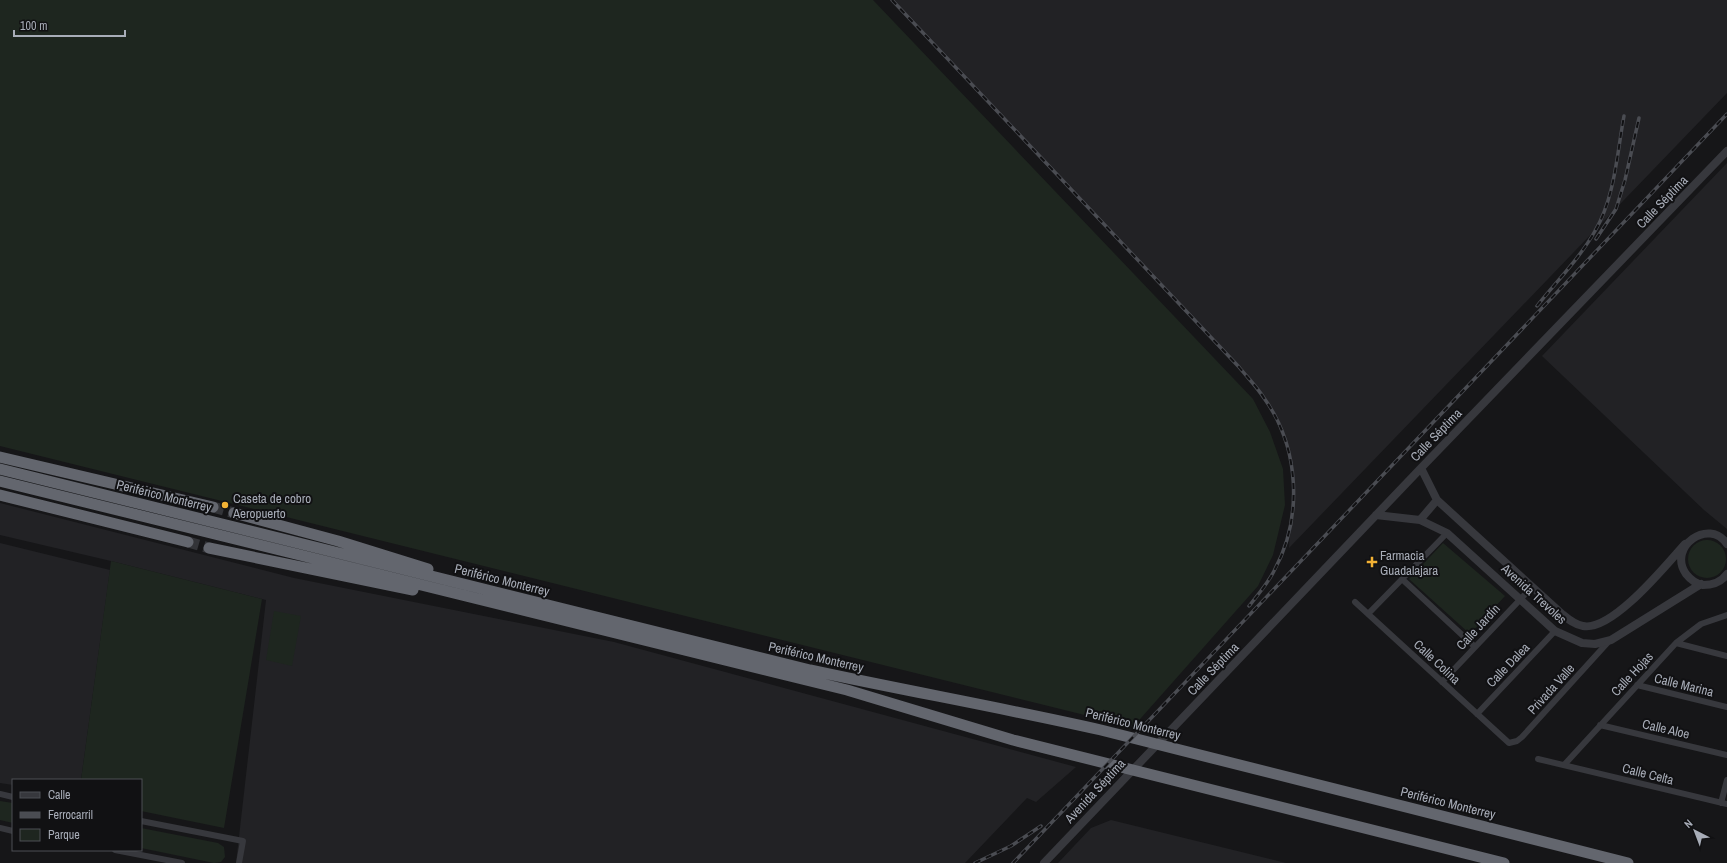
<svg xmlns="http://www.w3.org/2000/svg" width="1727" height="863" viewBox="0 0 1727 863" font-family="'Archivo Narrow',sans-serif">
	<rect width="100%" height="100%" fill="#161618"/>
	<path fill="#222225" d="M893,0H1727V93L1289,548L1293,466L1274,415L1239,367Z
		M1727,163V529L1704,510L1542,356Z
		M0,503L294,578L614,642L1076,767L1036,802L1027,798L965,863H236L266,600L111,561L0,535Z
		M0,543L110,570L81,780H13V785L0,783Z
		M1111,820L1286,863H1058L1091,828Z"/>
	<path fill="#1e261f" d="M0,0H873L1253,399L1270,432L1283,469L1285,505L1273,555L1258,586L1133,727L0,446Z
		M1688 559a19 19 0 1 1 38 0a19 19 0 1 1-38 0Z
		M1443,543L1505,596L1470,634L1409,579Z
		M111,561L262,599L224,828L141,811V780H81Z
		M274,611L301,616L292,666L266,660Z
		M0,801L13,803V823L0,820Z
		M141,828L218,843L224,847L225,857L221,862L214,863L141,848Z"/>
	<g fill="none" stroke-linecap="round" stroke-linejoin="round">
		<path stroke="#333438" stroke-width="11" stroke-dasharray="11 5.5" stroke-linecap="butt" d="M213,507L234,513
			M188,542L209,548"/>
		<path stroke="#37383d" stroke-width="6" d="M1402,579L1474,646
			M1355,602L1509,743L1517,741L1522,737L1610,640
			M1368,614L1447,533
			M1676,643L1727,656
			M1442,682L1531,588
			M1637,685L1727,707
			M1477,714L1555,631
			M1600,725L1727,755
			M1538,759L1727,804
			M1564,765L1676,643L1701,624L1727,615
			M0,794L13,797
			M1721,803L1727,780
			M141,821L243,841L239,863
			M0,828L13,831
			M115,850L182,863"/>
		<path stroke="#37383d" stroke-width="8" d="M1421,468L1437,500L1562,614C1568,619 1575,625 1583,626C1612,632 1666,565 1685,544
			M1376,515L1420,520L1447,533L1555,631L1582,643L1595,644L1611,640L1701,584
			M1420,520L1437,500
			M1727,544C1709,517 1667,547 1686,574C1690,579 1696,584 1703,585C1713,585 1722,581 1727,574
			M1044,863L1421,468L1727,151"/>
		<path stroke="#63666e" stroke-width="11" d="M0,457L213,507
			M0,469L810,670C907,691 1004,708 1101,730L1628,863
			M0,481L847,690L1013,740L1504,863
			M0,495L188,542
			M234,513L338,541L428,569
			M209,548L413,590"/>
		<g stroke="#4a4c52" stroke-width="3.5">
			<path id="rail" d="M892,0L1239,367C1247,377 1257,387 1264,398C1300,448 1303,518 1274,571C1268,583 1258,595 1249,606
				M1596,239L1616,209L1625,180L1639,118
				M1537,306C1556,282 1580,258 1595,231C1615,197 1617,153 1624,116
				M975,863L1011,846L1041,826
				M1013,863L1727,114"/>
		</g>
		<use href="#rail" stroke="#111113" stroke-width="2" stroke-dasharray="6" stroke-linecap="butt"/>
	</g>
	<g fill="#f2b134" stroke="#111113" stroke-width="1.5">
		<circle cx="225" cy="505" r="4"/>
		<path d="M1370 556h4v4h4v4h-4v4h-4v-4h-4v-4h4z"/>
	</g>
	<g text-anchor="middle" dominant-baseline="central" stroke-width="4" stroke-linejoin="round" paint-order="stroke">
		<g font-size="13" fill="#a8adb8" stroke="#111113">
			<text transform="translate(1662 202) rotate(-46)">Calle Séptima</text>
			<text transform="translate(1436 435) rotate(-46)">Calle Séptima</text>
			<text transform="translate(164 496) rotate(14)">Periférico Monterrey</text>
			<text transform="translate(502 580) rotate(14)">Periférico Monterrey</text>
			<text transform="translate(1534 594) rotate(42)">Avenida Trevoles</text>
			<text transform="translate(1478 627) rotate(-47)">Calle Jardín</text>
			<text transform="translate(816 657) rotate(13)">Periférico Monterrey</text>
			<text transform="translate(1437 662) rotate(43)">Calle Colina</text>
			<text transform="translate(1508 665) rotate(-46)">Calle Dalea</text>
			<text transform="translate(1213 669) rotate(-46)">Calle Séptima</text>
			<text transform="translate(1632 674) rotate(-47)">Calle Hojas</text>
			<text transform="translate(1684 685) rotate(14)">Calle Marina</text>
			<text transform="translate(1551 689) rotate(-48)">Privada Valle</text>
			<text transform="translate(1133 724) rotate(14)">Periférico Monterrey</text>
			<text transform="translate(1666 729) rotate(13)">Calle Aloe</text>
			<text transform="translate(1648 774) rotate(14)">Calle Celta</text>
			<text transform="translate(1095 791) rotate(-47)">Avenida Séptima</text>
			<text transform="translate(1448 803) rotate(14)">Periférico Monterrey</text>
		</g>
		<g font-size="13" fill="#a8adb8" stroke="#111113" text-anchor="start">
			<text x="233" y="498">Caseta de cobro<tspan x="233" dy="15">Aeropuerto</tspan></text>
			<text x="1380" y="555">Farmacia<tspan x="1380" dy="15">Guadalajara</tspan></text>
		</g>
	</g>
	<rect x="12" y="779" width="130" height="72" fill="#111113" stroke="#4d4f55"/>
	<rect x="20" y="792" width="20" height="6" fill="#37383d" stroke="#4d4f55"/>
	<text x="48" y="799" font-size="12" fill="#a8adb8">Calle</text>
	<rect x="20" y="812" width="20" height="6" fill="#4a4c52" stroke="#4d4f55"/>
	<text x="48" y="819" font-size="12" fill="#a8adb8">Ferrocarril</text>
	<rect x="20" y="829" width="20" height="12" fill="#1e261f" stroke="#4d4f55"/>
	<text x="48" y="839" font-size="12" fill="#a8adb8">Parque</text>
	<g transform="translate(1695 831) rotate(318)" stroke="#111113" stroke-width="3" paint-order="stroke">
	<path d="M0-3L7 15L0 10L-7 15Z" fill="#a8adb8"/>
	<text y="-6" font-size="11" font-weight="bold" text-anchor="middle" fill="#a8adb8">N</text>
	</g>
	<path d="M14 30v6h111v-6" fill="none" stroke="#a8adb8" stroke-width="2"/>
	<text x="20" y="30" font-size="12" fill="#a8adb8" stroke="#111113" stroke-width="3" paint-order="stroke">100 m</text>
</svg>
